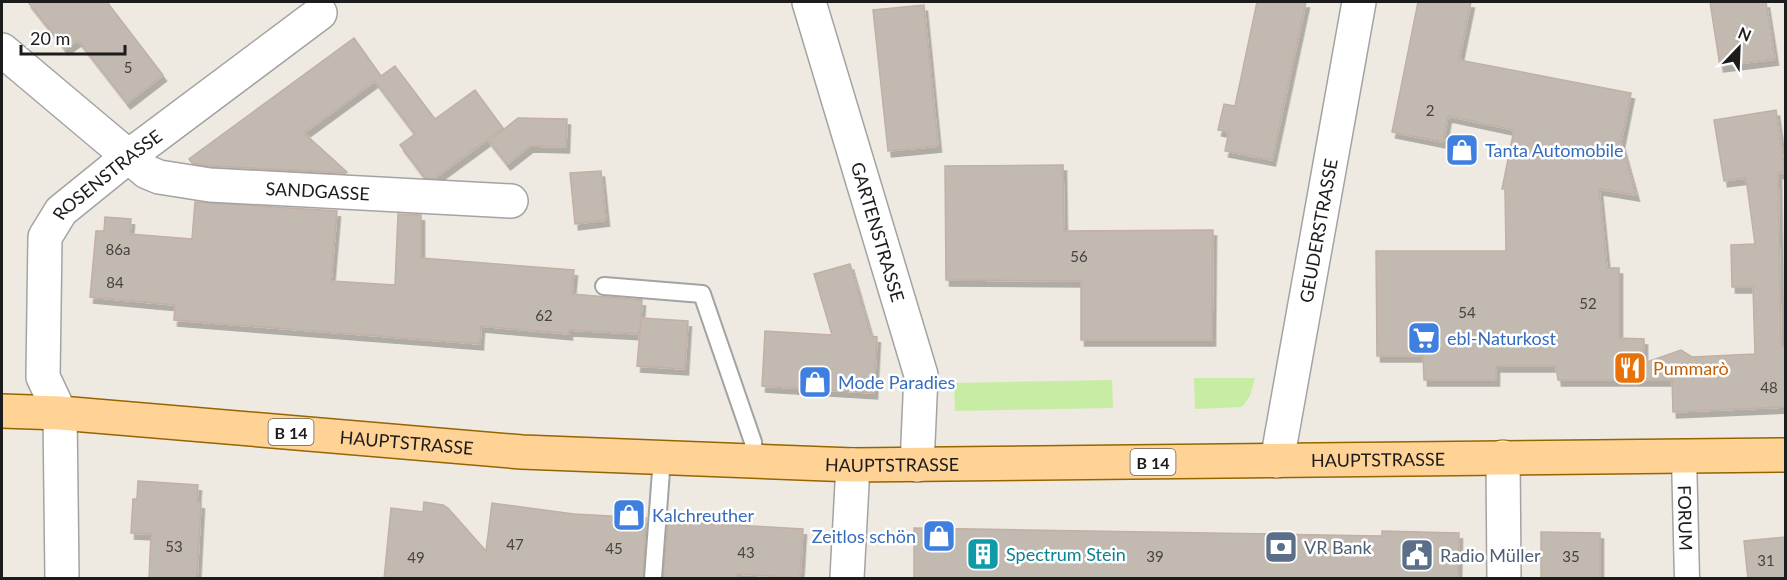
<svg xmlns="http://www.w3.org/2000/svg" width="1787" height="580" viewBox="0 0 1787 580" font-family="Lato,sans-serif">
	<defs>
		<filter id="shadow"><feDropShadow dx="3.5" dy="6" stdDeviation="0" flood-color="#0004"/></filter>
	</defs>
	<rect width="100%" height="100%" fill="#eeeae1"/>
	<path fill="#c7eca4" d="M1194,378H1255L1250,396L1242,407L1195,409Z
		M1112,380L1113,408L955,411L954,383Z"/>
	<path fill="#c2b9b1" stroke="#c1b0a3" stroke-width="1.5" filter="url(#shadow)" d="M28,2H107L163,75L127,103L78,40L65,49Z
		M1257,2H1306L1272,160L1225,151L1229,132L1218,130L1224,104L1235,106Z
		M1418,2H1471L1459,60L1631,93L1621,142L1636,195L1599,189L1607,268H1619V338L1644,339V363L1681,350L1692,357L1755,354L1753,287H1732L1731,245L1755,244L1746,178L1724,181L1714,120L1776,110L1785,172L1778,173L1781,347H1785V407L1673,412L1672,380H1558L1556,366H1496V380H1424L1423,356H1377L1376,251H1506L1505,189H1502L1514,130L1448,116L1443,142L1392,132Z
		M1710,2H1766L1775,59L1720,66Z
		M924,5L938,146L888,151L873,10Z
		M354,38L381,76L395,66L435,119L475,90L503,128L435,178H425L400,145L415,134L375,81L304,133L347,172L345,173L212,166L192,163L189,159Z
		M518,118L567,119L566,147L530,146L507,164L489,141Z
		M1063,165L1064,231L1213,230L1212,340H1081V281L946,280L945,166Z
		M601,171L606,220L575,224L570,173Z
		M195,202L337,211L331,281L395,285L398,214L421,215V258L574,270L572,294L642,300L640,334L569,330V334L481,326L480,344L174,320L175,305L90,297L96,231H104L105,217L131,219L130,234L192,239Z
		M850,264L871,336L877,337L874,393L762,386L765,331L832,335L814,274Z
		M641,318L688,321L685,369L637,366Z
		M138,481L198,485L197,502L201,503L197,579H149L151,534L131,533L133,499H137Z
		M424,502L443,505L448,508L486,551L492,503L574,514L646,518L643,579H384L391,508L423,512Z
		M668,521L803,529L800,578L737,574V579H663Z
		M914,528L1382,536V531L1459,533L1458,579H914Z
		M1541,532L1600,533V579H1541Z
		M1785,537V579H1748L1744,541Z"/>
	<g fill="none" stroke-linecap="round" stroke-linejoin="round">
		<g stroke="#a3a3a3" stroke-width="20">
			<path id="service" d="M604,286L702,294L753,442L754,462
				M653,578L662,458"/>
		</g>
		<g stroke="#a3a3a3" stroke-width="27">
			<g id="pedestrian">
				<path id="s1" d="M1684,456L1687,578"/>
			</g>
		</g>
		<g stroke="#a3a3a3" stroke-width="36">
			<g id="minor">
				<path id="s2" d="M809,2L921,375L917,465"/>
				<path id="s3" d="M2,50L147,172L159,177L210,185L511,201"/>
				<path d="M1503,457L1504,578"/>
				<path id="s4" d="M1277,461L1359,2"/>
				<path id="s5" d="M62,578L60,413L43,377L45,237L61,211L129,156L320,13"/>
				<path d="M847,578L853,465"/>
			</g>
		</g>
		<g stroke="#956500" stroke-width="36">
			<g id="primary">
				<path id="s6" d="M2,411L60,413L522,452L853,465L1786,455"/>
			</g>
		</g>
		<use href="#service" stroke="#fff" stroke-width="16"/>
		<use href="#pedestrian" stroke="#fff" stroke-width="24"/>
		<use href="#minor" stroke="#fff" stroke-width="33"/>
		<use href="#primary" stroke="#ffd396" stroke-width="33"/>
	</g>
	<defs>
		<g id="shop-square" transform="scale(1.725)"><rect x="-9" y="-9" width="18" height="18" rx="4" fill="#3f7fe0" stroke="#fff"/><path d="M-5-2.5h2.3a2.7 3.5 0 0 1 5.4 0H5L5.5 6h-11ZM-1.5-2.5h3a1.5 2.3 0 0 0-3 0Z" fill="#fff"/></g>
		<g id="supermarket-square" transform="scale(1.725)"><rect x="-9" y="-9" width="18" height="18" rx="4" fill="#3f7fe0" stroke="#fff"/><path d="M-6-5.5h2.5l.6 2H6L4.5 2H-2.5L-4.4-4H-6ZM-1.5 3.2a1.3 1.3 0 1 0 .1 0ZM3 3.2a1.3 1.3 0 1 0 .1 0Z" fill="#fff"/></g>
		<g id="restaurant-square" transform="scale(1.725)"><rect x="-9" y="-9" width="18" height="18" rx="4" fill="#e8710a" stroke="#fff"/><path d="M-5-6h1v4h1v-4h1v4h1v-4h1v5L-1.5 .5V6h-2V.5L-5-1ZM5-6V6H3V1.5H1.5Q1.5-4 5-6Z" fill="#fff"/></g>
		<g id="bank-square" transform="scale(1.725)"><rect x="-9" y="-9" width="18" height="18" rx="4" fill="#5c6f8a" stroke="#fff"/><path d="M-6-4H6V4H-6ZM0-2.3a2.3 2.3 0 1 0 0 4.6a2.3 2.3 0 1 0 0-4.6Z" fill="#fff"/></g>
		<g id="building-square" transform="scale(1.725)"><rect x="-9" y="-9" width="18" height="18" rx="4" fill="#0f9aa8" stroke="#fff"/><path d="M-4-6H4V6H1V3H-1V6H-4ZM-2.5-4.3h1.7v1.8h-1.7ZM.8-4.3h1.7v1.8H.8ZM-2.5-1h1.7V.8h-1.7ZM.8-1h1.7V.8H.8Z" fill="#fff"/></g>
		<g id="civic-square" transform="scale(1.725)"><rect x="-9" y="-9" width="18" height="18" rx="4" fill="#5c6f8a" stroke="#fff"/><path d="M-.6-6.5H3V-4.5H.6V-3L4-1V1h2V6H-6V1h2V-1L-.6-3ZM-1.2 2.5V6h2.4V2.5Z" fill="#fff"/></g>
	</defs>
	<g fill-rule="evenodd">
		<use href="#shop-square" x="1462" y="150"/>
		<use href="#supermarket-square" x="1424" y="338"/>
		<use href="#restaurant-square" x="1630" y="368"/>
		<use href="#shop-square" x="815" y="382"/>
		<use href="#shop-square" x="629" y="515"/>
		<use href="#shop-square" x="939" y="536"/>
		<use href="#bank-square" x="1281" y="547"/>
		<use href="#building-square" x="983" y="554"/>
		<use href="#civic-square" x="1417" y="555"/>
	</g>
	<g text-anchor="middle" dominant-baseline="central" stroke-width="5" stroke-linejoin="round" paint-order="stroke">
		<g font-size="15" fill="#464341">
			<text x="128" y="67">5</text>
			<text x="1430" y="110">2</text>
			<text x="118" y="249">86a</text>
			<text x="1079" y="256">56</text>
			<text x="115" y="282">84</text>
			<text x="1588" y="303">52</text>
			<text x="1467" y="312">54</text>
			<text x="544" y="315">62</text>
			<text x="1769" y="387">48</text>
			<text x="515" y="544">47</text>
			<text x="174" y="546">53</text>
			<text x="614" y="548">45</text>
			<text x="746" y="552">43</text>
			<text x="1155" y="556">39</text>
			<text x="1571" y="556">35</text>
			<text x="416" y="557">49</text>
			<text x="1766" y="560">31</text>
		</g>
		<g fill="#fff" stroke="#606060" stroke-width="1.5">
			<rect x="268.5" y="419" width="45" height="26" rx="4.5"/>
			<rect x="1130.5" y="449" width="45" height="26" rx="4.5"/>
		</g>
		<g font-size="16" font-weight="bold" fill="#1c1c1c">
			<text x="291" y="432">B 14</text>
			<text x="1153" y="462">B 14</text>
		</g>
		<g font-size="18" fill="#366cbe" stroke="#fff" text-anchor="start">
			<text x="1485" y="150">Tanta Automobile</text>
			<text x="1447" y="338">ebl-Naturkost</text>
			<text x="838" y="382">Mode Paradies</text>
			<text x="652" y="515">Kalchreuther</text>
			<text x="916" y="536" text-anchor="end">Zeitlos schön</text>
		</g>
		<g font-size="18" fill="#1c1c1c" stroke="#fff">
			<text stroke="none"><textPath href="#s5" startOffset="434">ROSENSTRASSE</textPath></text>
			<text stroke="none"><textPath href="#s3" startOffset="362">SANDGASSE</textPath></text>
			<text stroke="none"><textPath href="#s2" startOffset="240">GARTENSTRASSE</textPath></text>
			<text stroke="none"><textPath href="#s4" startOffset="234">GEUDERSTRASSE</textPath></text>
			<text stroke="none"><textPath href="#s6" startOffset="406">HAUPTSTRASSE</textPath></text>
			<text stroke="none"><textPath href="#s6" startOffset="1378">HAUPTSTRASSE</textPath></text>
			<text stroke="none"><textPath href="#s6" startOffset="892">HAUPTSTRASSE</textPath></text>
			<text stroke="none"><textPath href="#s1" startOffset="62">FORUM</textPath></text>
		</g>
		<g font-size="18" fill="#c56008" stroke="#fff" text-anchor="start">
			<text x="1653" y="368">Pummarò</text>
		</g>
		<g font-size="18" fill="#4e5e75" stroke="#fff" text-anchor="start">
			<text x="1304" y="547">VR Bank</text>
			<text x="1440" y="555">Radio Müller</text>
		</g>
		<g font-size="18" fill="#0d838f" stroke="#fff" text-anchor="start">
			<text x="1006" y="554">Spectrum Stein</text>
		</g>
	</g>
	<rect width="1787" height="580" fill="none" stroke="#1c1c1c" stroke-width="6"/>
	<g transform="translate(1739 48) rotate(23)" stroke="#ffffff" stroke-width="4.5" paint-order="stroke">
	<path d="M0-4.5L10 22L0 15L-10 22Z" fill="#1c1c1c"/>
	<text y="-9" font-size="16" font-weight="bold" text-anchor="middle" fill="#1c1c1c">N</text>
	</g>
	<path d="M21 45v9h104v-9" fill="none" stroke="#1c1c1c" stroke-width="3"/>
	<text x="30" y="45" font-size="18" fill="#1c1c1c" stroke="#ffffff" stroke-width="4.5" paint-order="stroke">20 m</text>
</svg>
